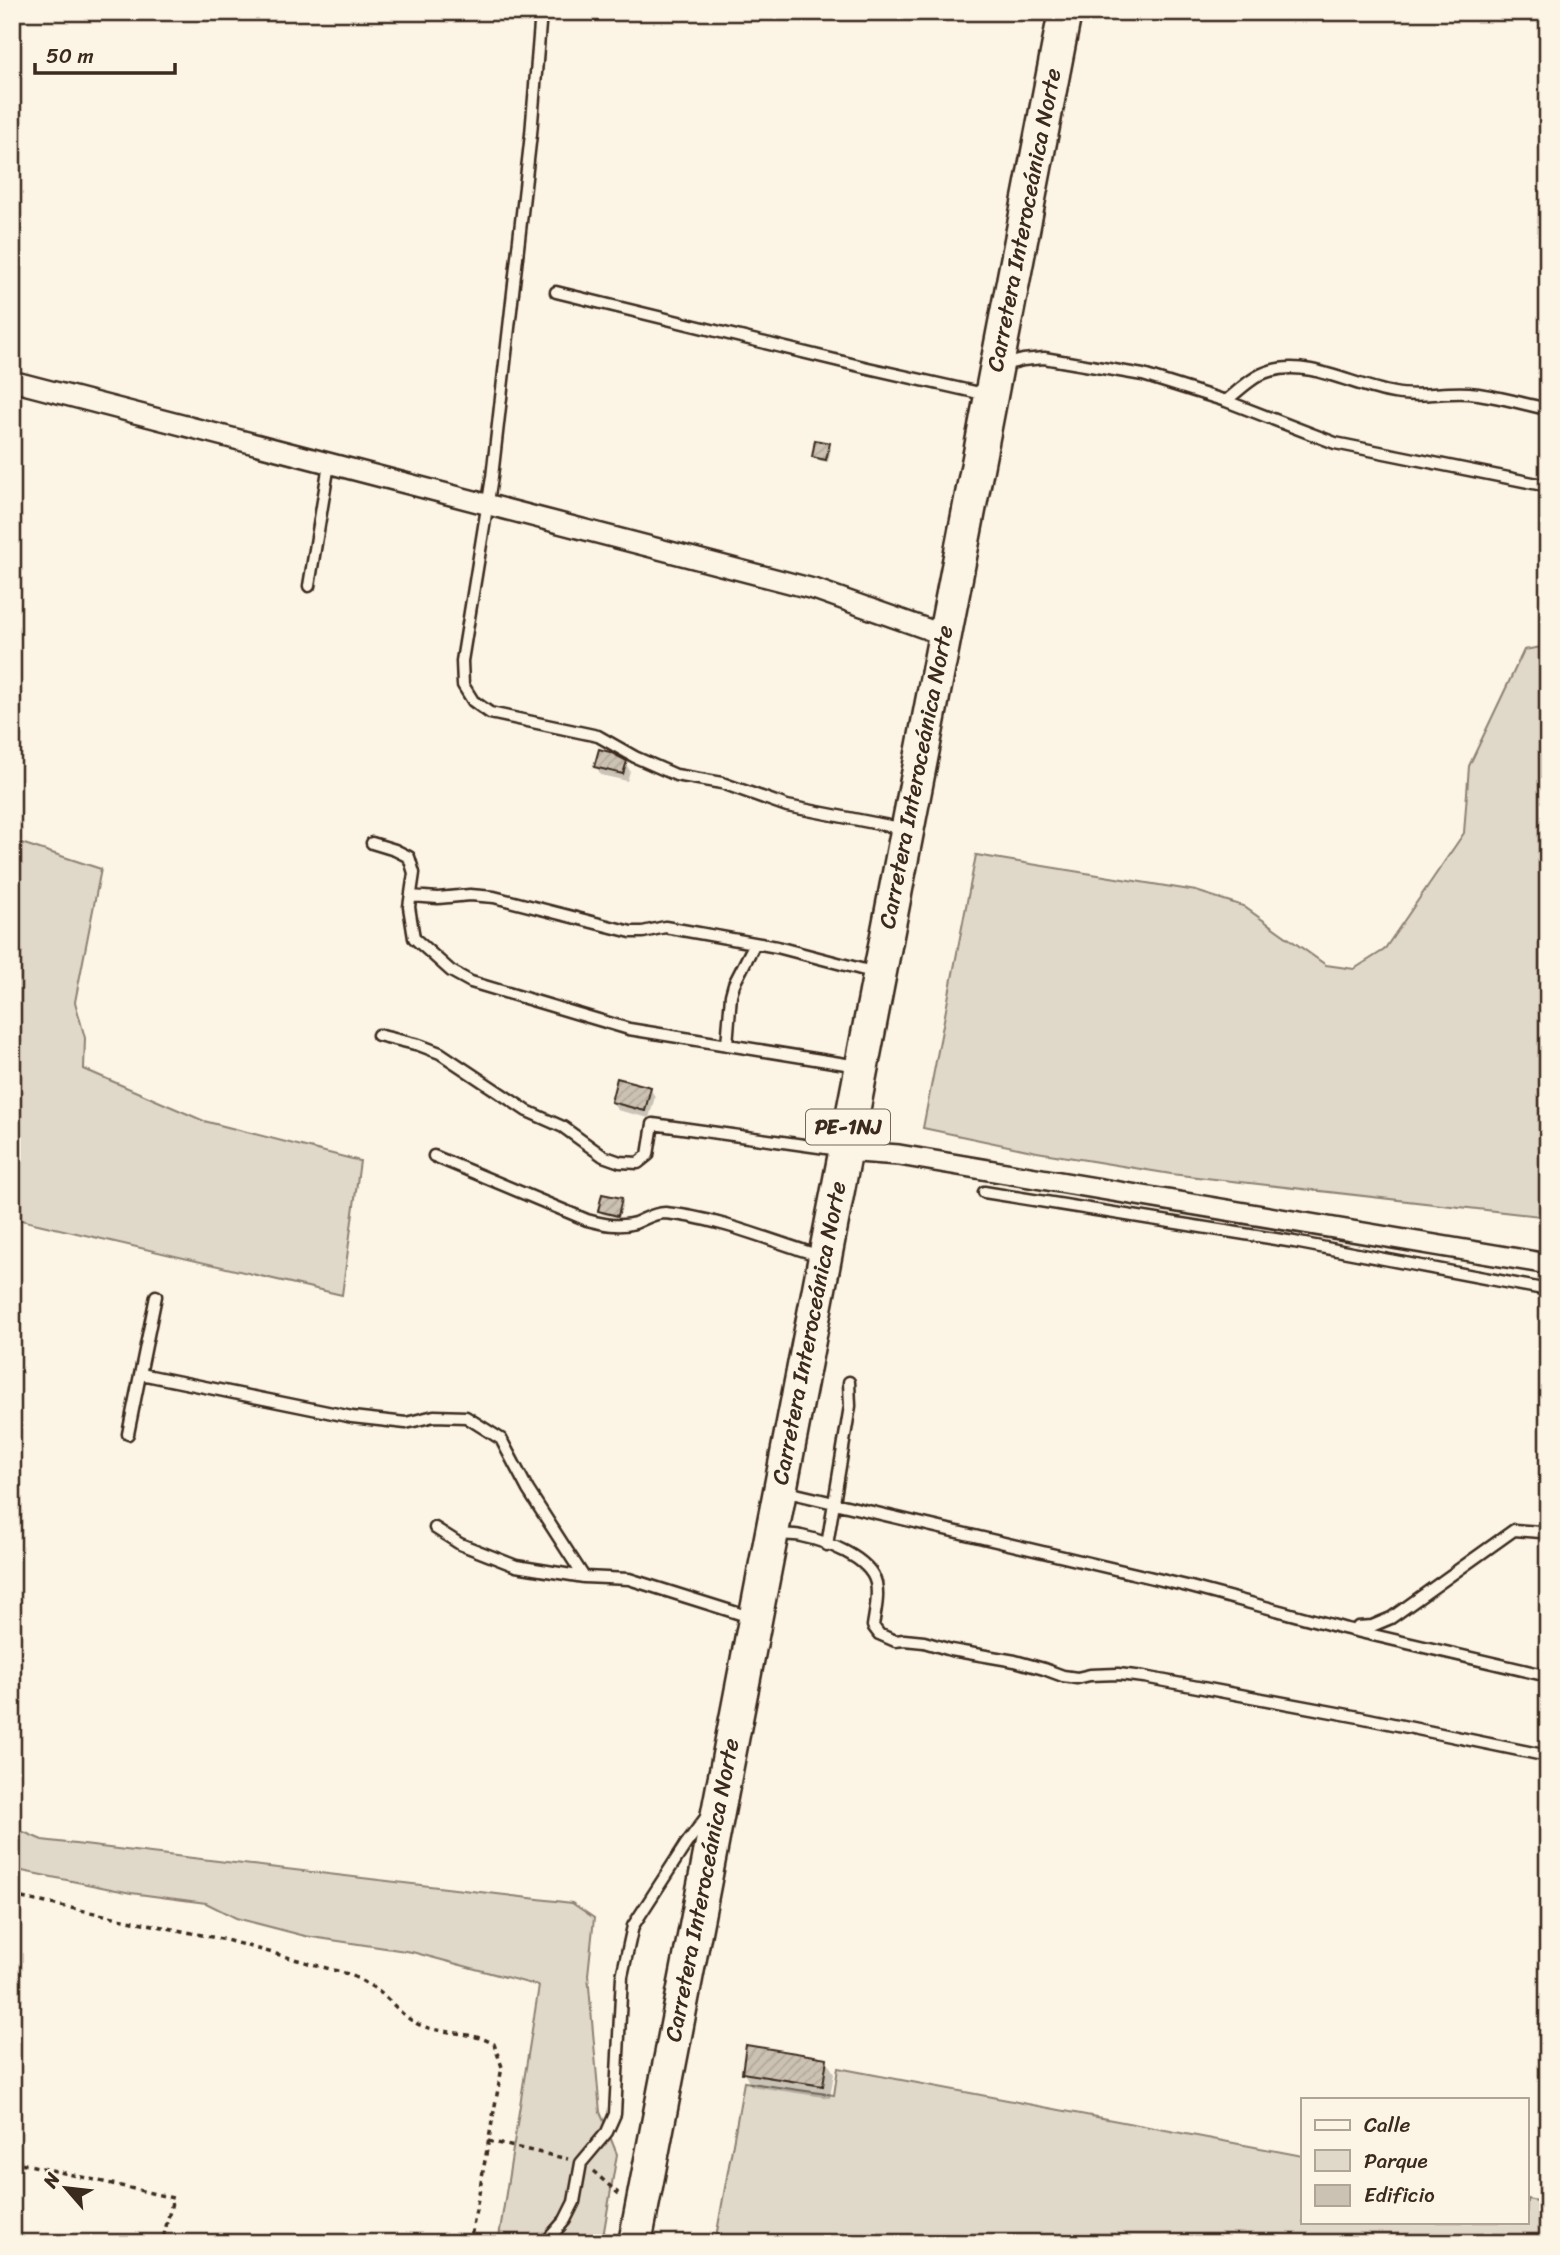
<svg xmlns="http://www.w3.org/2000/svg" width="1560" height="2255" viewBox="0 0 1560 2255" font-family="Sriracha,sans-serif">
	<defs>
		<pattern id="building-hatch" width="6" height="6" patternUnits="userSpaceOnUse" patternTransform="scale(1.75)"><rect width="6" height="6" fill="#ccc2b3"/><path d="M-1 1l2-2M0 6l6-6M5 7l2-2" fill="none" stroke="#b0a79a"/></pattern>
	</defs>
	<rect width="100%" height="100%" fill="#fcf5e5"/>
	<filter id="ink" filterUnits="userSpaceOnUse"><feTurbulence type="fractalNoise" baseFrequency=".0143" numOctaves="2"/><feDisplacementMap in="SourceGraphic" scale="14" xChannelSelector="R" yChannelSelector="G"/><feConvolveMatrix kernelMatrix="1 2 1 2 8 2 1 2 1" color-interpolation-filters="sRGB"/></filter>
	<g filter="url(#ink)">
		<path fill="#e0d8c8" stroke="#8e8173" stroke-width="2" d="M1548,646V1217L1171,1174L1037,1152L923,1128L976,855L1196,891L1243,906L1326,965L1354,969L1384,950L1464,833L1469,766L1524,650Z
			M12,840L101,869L75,1002L85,1038L84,1069L204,1121L360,1161L342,1295L12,1218Z
			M12,1827L42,1840L572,1903L594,1918L588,1975L600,2112L617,2154L602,2243H498L539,1986L412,1952L305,1936L236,1918L206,1903L131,1893L12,1869Z
			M838,2068L1303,2156V2222H1527V2199L1548,2203V2243H715L744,2082L834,2095Z"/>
		<path fill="#0003" d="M829,444L831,448L828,462L816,460L814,457Z
			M625,762L630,771L627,781L601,775L596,766Z
			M650,1088L655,1097L649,1118L617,1110L612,1101Z
			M621,1200L623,1203L619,1218L602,1214L600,1211Z
			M826,2060L834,2073L830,2098L751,2086L744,2073Z"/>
		<path fill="url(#building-hatch)" stroke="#3b2a1e" stroke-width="2" d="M815,440L830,443L826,460L812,457Z
			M599,749L610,752L627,761L623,774L594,767Z
			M617,1078L651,1087L645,1111L611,1102Z
			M602,1194L622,1198L618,1216L598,1211Z
			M746,2045L827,2058L823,2086L742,2073Z"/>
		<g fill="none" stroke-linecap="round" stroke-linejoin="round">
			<g stroke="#3b2a1e" stroke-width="15">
				<path id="service" d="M541,12L531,134L492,477L462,661L463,685L473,701L490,713L598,736L635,757L676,775L722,783L787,806L905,829
					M556,292L868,368L988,395
					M1003,365L1023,360L1044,358L1143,375L1226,401L1335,443L1548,486
					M1226,401C1238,391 1254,375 1270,371C1311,359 1354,387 1394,393C1419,398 1444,391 1469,393C1495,395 1522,404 1548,409
					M309,586L329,464
					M372,843L395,850L409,857L414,873L409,907L414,938L451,971L471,982L629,1029L858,1066
					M411,896L438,898L470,895L494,897L631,932H643L665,927L777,947L876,973
					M378,1035L419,1045L440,1053L527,1111L563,1127L603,1156L620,1162L638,1163L648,1155L653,1124L840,1150
					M727,1045L731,995L734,984L755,943
					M434,1156L587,1220C602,1224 619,1228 635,1223C646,1219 653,1213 665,1213C715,1217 772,1241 820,1256
					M984,1192L1294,1242L1548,1290
					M141,1374L352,1417L406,1423L434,1416L466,1417L501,1439L528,1490L584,1577
					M128,1434L156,1296
					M783,1491L1187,1586L1343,1628L1548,1676
					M435,1528L460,1544L516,1566L584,1577L629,1579L750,1617
					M774,1534C783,1535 793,1534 801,1536C825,1541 870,1557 876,1583C879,1597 875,1612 873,1626L879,1634L895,1641L904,1640L924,1642L951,1650L1015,1661L1044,1669L1063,1676L1077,1678L1090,1675L1118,1674L1144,1677L1359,1717L1548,1756
					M827,1545L850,1406L849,1382
					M1358,1627L1372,1626L1391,1618L1514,1530L1541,1532L1548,1536
					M545,2243L565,2220L574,2202L581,2163L607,2132L615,2114L622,1976L633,1926L686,1844L707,1816"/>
			</g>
			<g stroke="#3b2a1e" stroke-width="24">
				<path id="minor" d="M12,381L817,590L944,635
					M844,1151L899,1155L1548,1264"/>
			</g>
			<g stroke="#3b2a1e" stroke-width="37">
				<path id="trunk" d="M635,2243L1065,12"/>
			</g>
			<path stroke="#3b2a1e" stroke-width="3.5" stroke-dasharray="5 5" stroke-linecap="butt" d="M12,1896L226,1940L348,1974C361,1980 371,1985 382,1994C396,2006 406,2021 425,2027C448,2034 473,2032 494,2044L502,2067L470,2243
				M488,2141L568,2159
				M12,2161L173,2198L162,2243
				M593,2171L619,2194"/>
			<use href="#service" stroke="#fcf5e5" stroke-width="10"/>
			<use href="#minor" stroke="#fcf5e5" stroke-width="19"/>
			<use href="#trunk" stroke="#fcf5e5" stroke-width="32"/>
		</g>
	</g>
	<g text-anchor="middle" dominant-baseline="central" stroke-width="5" stroke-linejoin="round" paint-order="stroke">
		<rect fill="#fcf5e5" stroke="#75675a" stroke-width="2" x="806" y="1109.5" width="84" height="35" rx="5"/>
		<g font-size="21" font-weight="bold" fill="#3b2a1e">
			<text x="848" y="1127">PE-1NJ</text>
		</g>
		<g font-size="23" fill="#3b2a1e" stroke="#fcf5e5">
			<text transform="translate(1024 220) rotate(-79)">Carretera Interoceánica Norte</text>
			<text transform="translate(916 777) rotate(-79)">Carretera Interoceánica Norte</text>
			<text transform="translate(809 1333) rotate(-79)">Carretera Interoceánica Norte</text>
			<text transform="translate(702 1890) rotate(-79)">Carretera Interoceánica Norte</text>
		</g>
	</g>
	<rect width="1560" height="2255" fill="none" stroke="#fcf5e5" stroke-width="42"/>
	<rect x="21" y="21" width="1518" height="2213" fill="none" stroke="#3b2a1e" stroke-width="2.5" filter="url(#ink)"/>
	<rect x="1301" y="2098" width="228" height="126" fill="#fcf5e5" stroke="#afa495" stroke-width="2"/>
	<rect x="1315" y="2120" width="35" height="10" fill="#fcf5e5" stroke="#afa495" stroke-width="2"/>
	<text x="1364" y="2132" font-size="21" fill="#3b2a1e">Calle</text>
	<rect x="1315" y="2150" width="35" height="21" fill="#e0d8c8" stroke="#afa495" stroke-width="2"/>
	<text x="1364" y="2168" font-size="21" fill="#3b2a1e">Parque</text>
	<rect x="1315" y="2185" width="35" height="21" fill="#ccc2b3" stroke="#afa495" stroke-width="2"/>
	<text x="1364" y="2202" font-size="21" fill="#3b2a1e">Edificio</text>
	<g transform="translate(66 2188) rotate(298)" stroke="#fcf5e5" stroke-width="5" paint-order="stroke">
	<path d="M0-5L12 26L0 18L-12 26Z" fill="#3b2a1e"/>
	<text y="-10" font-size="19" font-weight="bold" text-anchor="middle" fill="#3b2a1e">N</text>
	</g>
	<path d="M35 63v10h140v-10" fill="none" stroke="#3b2a1e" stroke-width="3.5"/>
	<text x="46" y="63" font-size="21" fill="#3b2a1e" stroke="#fcf5e5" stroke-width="5" paint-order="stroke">50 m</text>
</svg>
